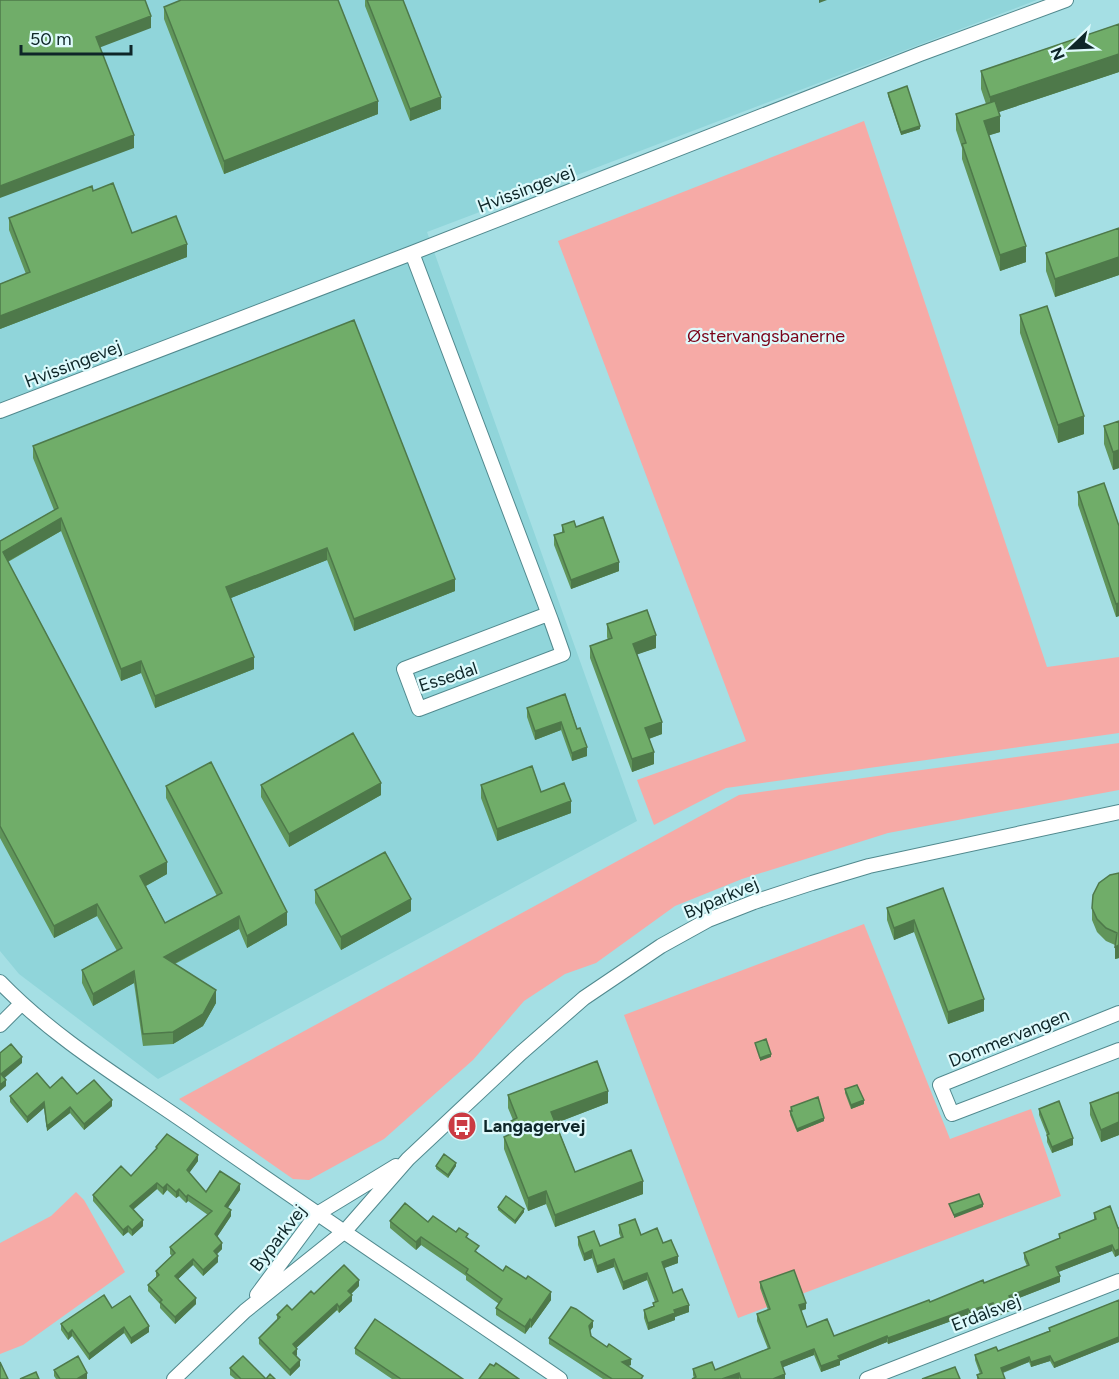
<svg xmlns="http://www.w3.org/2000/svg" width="1119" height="1379" viewBox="0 0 1119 1379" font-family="Figtree,sans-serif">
	<rect width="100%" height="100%" fill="#a5dfe4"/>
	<path fill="#90d5da" d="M0,0H1037L427,232L637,821L158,1079L19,974L0,951Z"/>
	<path fill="#f6aaa6" d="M864,121L1047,667L1119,657V733L726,788L654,825L637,780L746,741L558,241Z
		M1119,743V790L888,833L742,879L675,906L596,963L565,974L524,1001L473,1060L384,1139L309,1180L293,1179L179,1099L739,795Z
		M864,924L950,1139L1031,1109L1061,1196L738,1318L624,1015Z
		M76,1192L84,1200L125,1272L23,1345L0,1354V1243L51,1216Z"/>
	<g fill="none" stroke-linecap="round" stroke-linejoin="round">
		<g stroke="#51898e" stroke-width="16">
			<path id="minor" d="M412,253L551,620L563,654L419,709L404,669L548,614
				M0,411L412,253L920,54L1066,0
				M0,982C56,1040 126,1081 192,1127C314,1212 437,1295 560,1379
				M1119,1013L940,1085L952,1114L1119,1050
				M0,1025L21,1004
				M257,1295L317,1214L396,1166
				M174,1379L245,1311L345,1231L408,1159L521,1053L584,998L661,946L708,920L754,902L812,883L869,866L1119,812
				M867,1379L1119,1281"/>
		</g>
		<use href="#minor" stroke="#fff" stroke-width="14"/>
	</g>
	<path fill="#60955a" d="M365,0H403L441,109L410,121L365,6Z
		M164,7L378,114L224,174L164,19Z
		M1119,24V72L999,112L1000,132L989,135L1026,262L1000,271L962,159V148L956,130V114L986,104L981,89V71Z
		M888,93L920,129L901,135L888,96Z
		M93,191L132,233L187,257L0,329V284L26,274L9,230V218Z
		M1119,228V275L1055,297L1046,271V253Z
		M1020,315L1084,434L1058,443L1020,333Z
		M1119,421V468L1113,470L1104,444V426Z
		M33,446L455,591L354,631L327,560L231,598L254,669L155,708L141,673L121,681L61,531L8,562L167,874L146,886L165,923L217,896L166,798V786L287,925L247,948L239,929L175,964L216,1003L203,1026L173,1044L143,1046L134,983L93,1006L82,983V970L117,951L97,916L54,938L0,838V541L54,510L33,458Z
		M1078,492L1119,526V616L1116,617L1078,505Z
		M562,525L619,571L571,589L554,545V535L562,532Z
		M607,624L656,648L637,654L662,734L649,739L654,764L632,772L590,658V646L608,640L607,637Z
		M565,694L587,756L572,761L561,730L535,740L527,717V708Z
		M261,785L381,795L289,847L261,797Z
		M481,785L541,792L571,813L497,841L481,798Z
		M1110,875L1119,958L1115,959V945L1106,941L1097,932L1092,920V908Z
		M943,888L984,1011L948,1024L914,932L894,940L887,920V908Z
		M315,890L411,911L341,950L315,903Z
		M50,1088L77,1094L112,1106L84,1130L70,1113L47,1131L44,1108L27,1123L10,1102V1096Z
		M845,1089L864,1104L851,1109L845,1093Z
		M1119,1092V1135L1101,1142L1090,1115V1103Z
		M508,1095L608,1103L556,1123L575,1172L643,1194L555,1227L546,1204L528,1211L504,1149V1137L511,1134V1121L513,1120L508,1108Z
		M791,1107L824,1121L797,1132L790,1115Z
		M1039,1109L1073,1145L1052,1153L1047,1142V1135L1039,1115Z
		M156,1147L198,1161L189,1173L206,1192L240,1190L228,1207L231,1216L217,1237L222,1249L217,1254L218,1262L203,1276L193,1265L178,1279L196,1304L175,1324L160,1308V1304L148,1291V1285L156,1277V1271L172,1256L170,1254V1247L208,1215L188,1201L186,1203L179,1196L176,1198L167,1190L163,1195L157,1189L133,1210L143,1226L132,1236L128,1232L123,1236L93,1201V1195L131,1176L156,1150Z
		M436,1166H456L448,1178L436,1169Z
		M498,1207L524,1212L515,1224L498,1210Z
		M1094,1213L1118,1228H1119V1255L1115,1257L1112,1251L1058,1272L1060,1282L1011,1301L1012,1310L996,1317L993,1309L969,1317L968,1315L888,1344L887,1342L840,1361V1365L821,1372L814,1355L783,1367L785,1379H692L694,1378L693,1375V1369L715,1370L768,1349L757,1321V1314L768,1310L760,1288V1282L806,1309L801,1311L807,1327L834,1336L984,1283L1027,1266L1024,1259V1253L1059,1239V1234L1094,1220Z
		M390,1221L428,1222L468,1238L478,1254L503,1271L551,1300L531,1328L530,1327L525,1334L496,1315V1308L499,1304L466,1280V1276L421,1245L416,1250L390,1228Z
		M619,1225L663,1243L678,1263L664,1268L673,1293L689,1312L675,1317V1320L648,1330L644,1318V1310L653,1307V1303L655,1302L647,1280L623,1290L614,1267L597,1273L592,1258L584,1261L578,1245V1237L600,1246L621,1238L619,1233Z
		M359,1286L351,1294L352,1301L339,1313L337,1310L296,1348L297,1355L296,1356L300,1366L290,1376L259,1344V1338L277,1320V1315L292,1310L314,1294Z
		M1119,1300V1342L1054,1368L1050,1361L1031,1367L1029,1362L1003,1373L1005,1379H977V1375L980,1374L975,1360V1355L998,1351L1049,1331V1328Z
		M112,1308L149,1332L131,1344L124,1333L89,1360L72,1336L68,1340L61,1330V1324Z
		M593,1327L590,1331L591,1336L631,1365L628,1366L643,1379H603L549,1344V1338Z
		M355,1348L463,1379H392L355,1354Z
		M230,1368L266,1379H275H235L230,1375Z
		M54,1370L87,1379H56L54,1376Z"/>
	<path fill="#4e794a" d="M819,0H827L819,3Z
		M151,16V28L96,49V37Z
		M1119,54V72L990,115V97Z
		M441,97V109L410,121V109Z
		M378,101V114L224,174V161Z
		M1000,116V132L984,137V121Z
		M920,126V129L901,135V132Z
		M134,135V148L0,198V186Z
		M187,244V257L0,329V316Z
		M1026,246V262L1000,271V255Z
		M1119,257V275L1055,297V279Z
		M1084,416V434L1058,443V425Z
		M1119,450V468L1113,470V452Z
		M61,518V531L3,564V552Z
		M327,548V560L226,600V587Z
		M619,562V571L571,589V580Z
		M455,579V591L354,631V619Z
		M1119,603V616L1116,617V604Z
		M656,635V648L633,656V644Z
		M254,657V669L155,708V696Z
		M141,661V673L121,681V669Z
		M561,722V730L535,740V731Z
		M662,722V734L645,740V728Z
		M587,747V756L572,761V753Z
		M654,752V764L632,772V759Z
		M381,783V795L289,847V834Z
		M571,801V813L497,841V829Z
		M167,862V874L140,889V876Z
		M411,899V911L341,950V937Z
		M97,904V916L54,938V926Z
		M287,912V925L247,948V936Z
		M239,916V929L164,969V957Z
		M914,920V932L894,940V928Z
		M1119,945V958L1115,959V947Z
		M134,971V983L93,1006V994Z
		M216,990V1003L203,1026L173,1044V1032Z
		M984,999V1011L948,1024V1012Z
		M771,1054V1057L760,1061V1058Z
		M22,1057V1063L1,1081V1074Z
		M6,1080V1086L0,1091V1085Z
		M608,1091V1103L551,1125V1112Z
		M112,1100V1106L84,1130V1124Z
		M864,1100V1104L851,1109V1105Z
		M44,1102V1108L27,1123V1117Z
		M70,1107V1113L47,1131V1126Z
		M824,1118V1121L797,1132V1129Z
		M1119,1122V1135L1101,1142V1130Z
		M1073,1138V1145L1052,1153V1147Z
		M198,1155V1161L187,1176V1170Z
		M456,1163V1166L448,1178V1175Z
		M643,1181V1194L555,1227V1215Z
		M157,1183V1189L130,1212V1206Z
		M167,1184V1190L163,1195V1188Z
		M240,1184V1190L225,1212V1206Z
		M179,1189V1196L176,1198V1192Z
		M546,1191V1204L528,1211V1198Z
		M188,1195V1201L186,1203V1197Z
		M983,1204V1207L954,1218V1215Z
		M524,1209V1212L515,1224V1221Z
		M231,1210V1216L215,1240V1234Z
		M143,1220V1226L132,1236V1230Z
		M128,1226V1232L123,1236V1230Z
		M421,1237V1245L416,1250V1242Z
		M222,1243V1249L214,1257V1251Z
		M1112,1245V1251L1056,1273V1267Z
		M1119,1249V1255L1115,1257V1251Z
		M592,1250V1258L584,1261V1254Z
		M218,1256V1262L203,1276V1270Z
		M678,1256V1263L662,1269V1262Z
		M193,1259V1265L175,1282V1276Z
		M614,1259V1267L597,1273V1266Z
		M647,1273V1280L623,1290V1282Z
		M1060,1276V1282L1009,1302V1296Z
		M359,1280V1286L348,1297V1291Z
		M551,1292V1300L531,1328V1321Z
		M352,1295V1301L339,1313V1307Z
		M196,1298V1304L175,1324V1317Z
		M806,1303V1309L799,1311V1305Z
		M993,1303V1309L969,1317V1311Z
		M337,1304V1310L293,1351V1344Z
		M1012,1304V1310L996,1317V1311Z
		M689,1305V1312L675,1317V1320L648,1330V1323L674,1310Z
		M968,1309V1315L888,1344V1338Z
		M530,1319V1327L525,1334V1327Z
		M593,1321V1327L589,1332V1326Z
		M149,1326V1332L131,1344V1338Z
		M124,1327V1333L89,1360V1354Z
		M72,1330V1336L68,1340V1334Z
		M887,1336V1342L840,1361V1365L821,1372V1366L838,1356Z
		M1119,1337V1342L1054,1368V1363Z
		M297,1349V1355L293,1359V1353Z
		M814,1349V1355L781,1368V1362Z
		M1050,1356V1361L1031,1367V1362Z
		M1029,1357V1362L1001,1373V1368Z
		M631,1359V1365L622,1368V1362Z
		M300,1360V1366L290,1376V1370Z
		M87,1373V1379H77Z
		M739,1373V1379H722Z
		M785,1374V1379H773Z"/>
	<path fill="#70ad69" stroke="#4e794a" stroke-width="1.5" d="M0,0H145L151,16L96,37L134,135L0,186Z
		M181,0H338L378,101L224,161L164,7Z
		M367,0H403L441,97L410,109Z
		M1119,24V54L990,97L981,71Z
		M907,86L920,126L901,132L888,93Z
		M995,101L1000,116L984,121L1026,246L1000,255L962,144L966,143L956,114Z
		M113,183L132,233L176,216L187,244L0,316V284L30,272L9,218L92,186L93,191Z
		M1119,228V257L1055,279L1046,253Z
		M1047,306L1084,416L1058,425L1020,315Z
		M354,320L455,579L354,619L327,548L226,587L254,657L155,696L141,661L121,669L61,518L3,552L167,862L140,876L165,923L222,893L166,786L211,762L287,912L247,936L239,916L164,957L216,990L203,1014L173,1032L143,1034L134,971L93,994L82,970L122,948L97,904L54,926L0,826V541L58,508L33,446Z
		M1119,421V450L1113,452L1104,426Z
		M1104,483L1119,526V603L1116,604L1078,492Z
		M603,517L619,562L571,580L554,535L564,532L562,525L574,521L576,527Z
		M647,610L656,635L633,644L662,722L645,728L654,752L632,759L590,646L612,638L607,624Z
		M565,694L577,729L580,728L587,747L572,753L561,722L535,731L527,708Z
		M353,733L381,783L289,834L261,785Z
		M532,766L541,792L564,783L571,801L497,829L481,785Z
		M385,852L411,899L341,937L315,890Z
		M1119,873V945L1115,947L1117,933L1106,928L1097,919L1092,908L1093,895L1099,883L1110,875Z
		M943,888L984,999L948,1012L914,920L894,928L887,908Z
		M766,1039L771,1054L760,1058L755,1043Z
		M11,1044L22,1057L1,1074L6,1080L0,1085V1053Z
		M597,1061L608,1091L551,1112L575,1172L631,1150L643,1181L555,1215L546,1191L528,1198L504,1137L515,1132L511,1121L517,1118L508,1095Z
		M37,1073L50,1088L62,1077L77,1094L94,1080L112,1100L84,1124L70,1107L47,1126L44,1102L27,1117L10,1096Z
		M857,1085L864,1100L851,1105L845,1089Z
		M1119,1092V1122L1101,1130L1090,1103Z
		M818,1097L824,1118L797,1129L790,1111H792L791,1107Z
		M1059,1101L1073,1138L1052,1147L1047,1135L1049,1134L1039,1109Z
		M167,1134L198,1155L187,1170L206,1192L220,1171L240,1184L225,1206L231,1210L215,1234L222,1243L214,1251L218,1256L203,1270L193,1259L175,1276L196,1298L175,1317L160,1302L162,1300L148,1285L159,1275L156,1271L175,1253L170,1247L212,1211L188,1195L186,1197L179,1189L176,1192L167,1184L163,1188L157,1183L130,1206L143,1220L132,1230L128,1226L123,1230L93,1195L121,1166L131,1176L157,1148L156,1147Z
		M444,1154L456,1163L448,1175L436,1166Z
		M979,1194L983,1204L954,1215L949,1204Z
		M506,1196L524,1209L515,1221L498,1207Z
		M405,1203L428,1222L433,1216L456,1232L459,1228L468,1234L466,1237L479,1246L475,1251L503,1271L506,1266L526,1279L528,1276L551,1292L531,1321L530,1319L525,1327L496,1308L502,1299L466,1273L468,1269L421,1237L416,1242L390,1221Z
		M1110,1206L1118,1228H1119V1249L1115,1251L1112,1245L1056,1267L1060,1276L1009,1296L1012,1304L996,1311L993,1303L969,1311L968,1309L888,1338L887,1336L838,1356L840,1359L821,1366L814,1349L781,1362L785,1374L773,1379H741L739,1373L722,1379H692L696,1377L693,1369L712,1362L715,1370L770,1348L757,1314L770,1309L760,1282L794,1270L806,1303L799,1305L807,1327L827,1319L834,1336L929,1300L930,1302L983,1280L984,1283L1029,1265L1024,1253L1060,1238L1059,1234L1096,1219L1094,1213Z
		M635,1219L641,1235L657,1228L663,1243L671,1240L678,1256L662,1262L673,1293L682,1289L689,1305L674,1310L675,1313L648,1323L644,1310L654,1306L653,1303L658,1301L647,1273L623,1282L614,1259L597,1266L592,1250L584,1254L578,1237L594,1231L600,1246L623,1237L619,1225Z
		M344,1265L359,1280L348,1291L352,1295L339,1307L337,1304L293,1344L297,1349L293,1353L300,1360L290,1370L259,1338L280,1317L277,1315L287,1305L292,1310L311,1291L314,1294Z
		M104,1295L112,1308L130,1296L149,1326L131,1338L124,1327L89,1354L72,1330L68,1334L61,1324Z
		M1119,1300V1337L1054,1363L1050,1356L1031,1362L1029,1357L1001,1368L1005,1379H979L977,1375L982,1373L975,1355L996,1347L998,1351L1050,1331L1049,1328Z
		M571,1307L576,1309L593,1321L589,1326L591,1336L607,1347L609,1344L631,1359L622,1362L643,1376L641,1379H612L549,1338Z
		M375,1319L463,1379H401L355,1348Z
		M78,1356L87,1373L77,1379H60L54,1370Z
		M243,1356L266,1379L270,1374L275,1379H241L230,1368Z
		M0,1362L8,1379H0Z
		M496,1363L519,1379H479L490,1364L494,1366Z
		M955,1367L960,1379H922Z
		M36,1372L39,1379H20Z"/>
	<defs>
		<g id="bus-disc" transform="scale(1.5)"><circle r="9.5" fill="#cb3b43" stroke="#defafc"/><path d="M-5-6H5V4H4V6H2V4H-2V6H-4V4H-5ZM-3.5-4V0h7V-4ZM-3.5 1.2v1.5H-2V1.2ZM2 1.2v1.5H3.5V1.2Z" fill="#fff"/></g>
	</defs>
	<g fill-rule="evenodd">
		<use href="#bus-disc" x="462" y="1126"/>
	</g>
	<g text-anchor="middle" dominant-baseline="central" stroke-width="4.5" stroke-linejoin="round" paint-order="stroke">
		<g font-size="18" fill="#0e2628" stroke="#defafc">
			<text transform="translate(526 189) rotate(-21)">Hvissingevej</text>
			<text transform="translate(73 364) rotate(-21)">Hvissingevej</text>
			<text transform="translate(448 677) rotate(-18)">Essedal</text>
			<text transform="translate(721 898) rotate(-23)">Byparkvej</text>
			<text transform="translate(1009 1038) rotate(-22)">Dommervangen</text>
			<text transform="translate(278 1238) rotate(-52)">Byparkvej</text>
			<text transform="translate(986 1313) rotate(-21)">Erdalsvej</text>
		</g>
		<g font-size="18" fill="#7a0218" stroke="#defafc">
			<text x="766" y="336">Østervangsbanerne</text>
		</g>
		<g font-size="18" font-weight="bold" fill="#0e2628" stroke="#defafc" text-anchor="start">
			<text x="483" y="1126">Langagervej</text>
		</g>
	</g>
	<g transform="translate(1071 48) rotate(247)" stroke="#defafc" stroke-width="4.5" paint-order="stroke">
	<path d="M0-4.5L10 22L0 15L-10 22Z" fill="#0e2628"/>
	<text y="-9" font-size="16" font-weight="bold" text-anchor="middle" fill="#0e2628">N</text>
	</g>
	<path d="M21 45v9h110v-9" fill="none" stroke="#0e2628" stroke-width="3"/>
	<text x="30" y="45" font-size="18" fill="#0e2628" stroke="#defafc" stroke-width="4.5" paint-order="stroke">50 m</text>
</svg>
